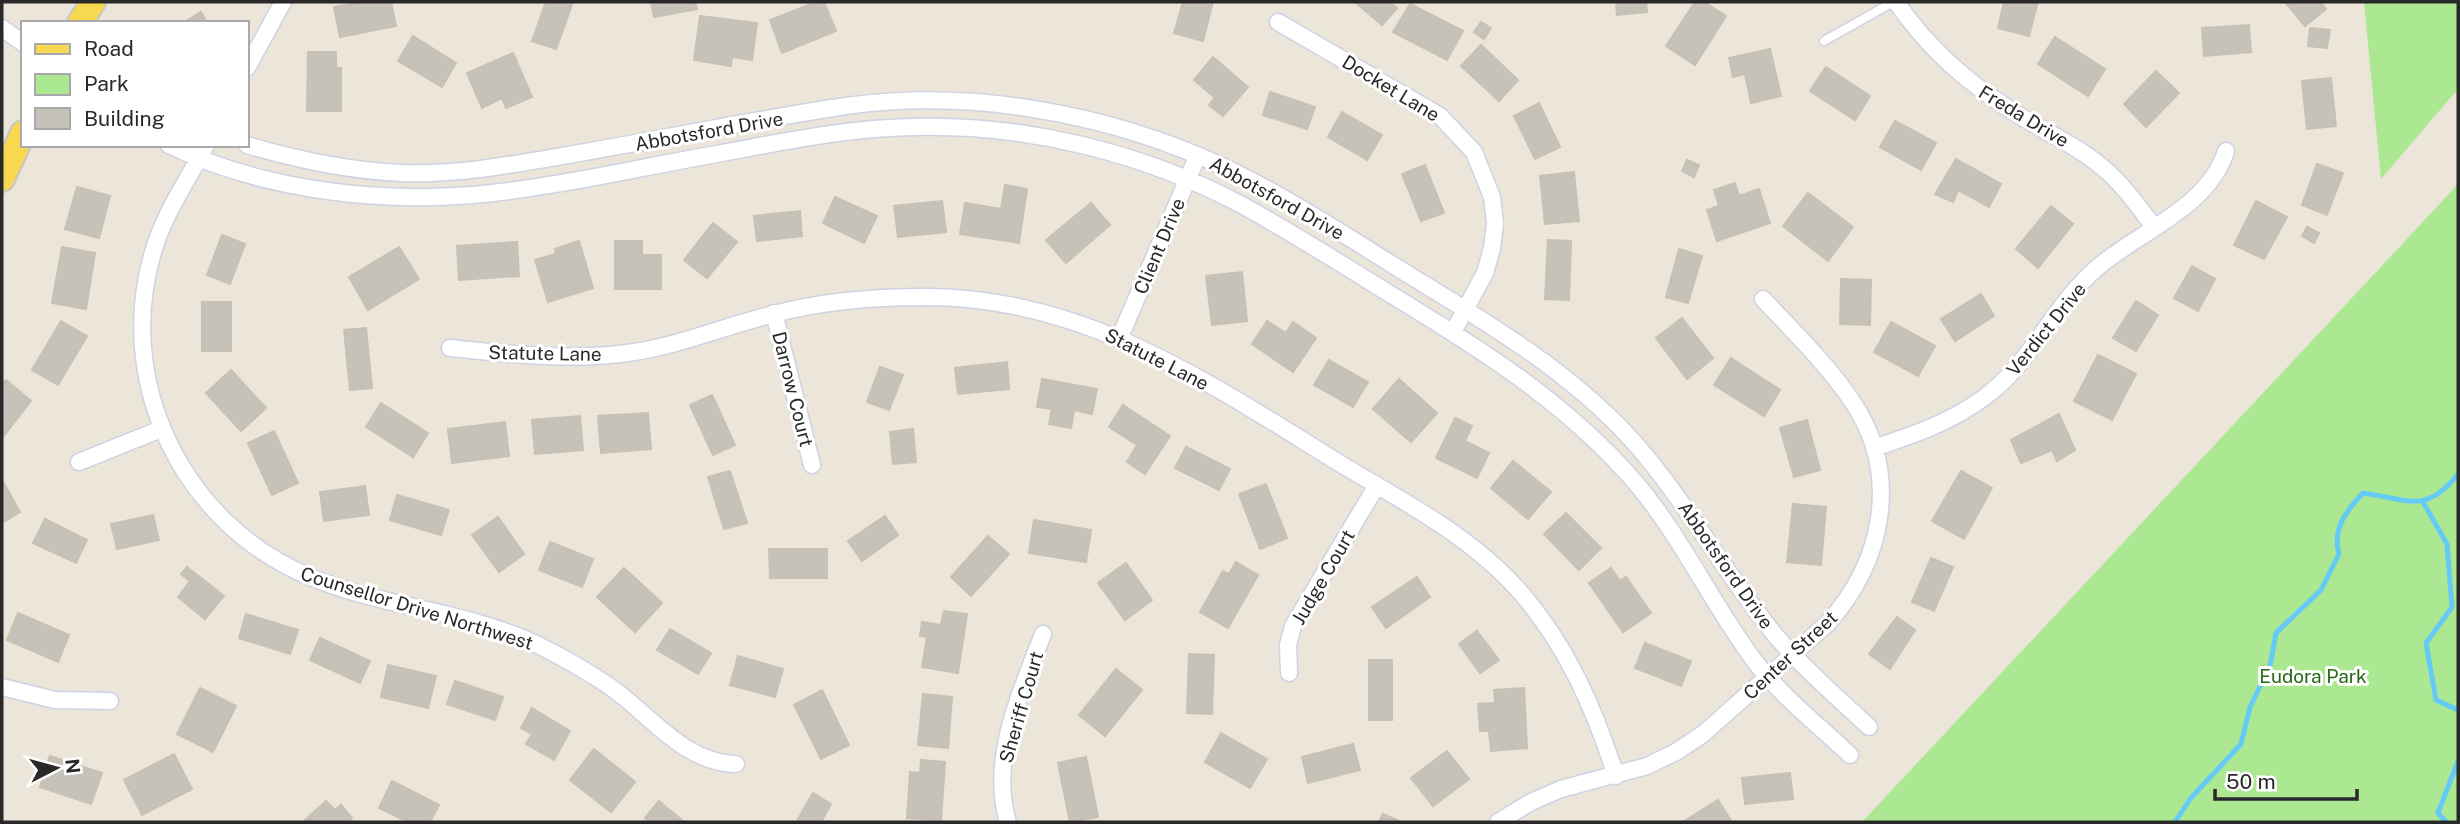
<svg xmlns="http://www.w3.org/2000/svg" width="2460" height="824" viewBox="0 0 2460 824" font-family="'Public Sans',sans-serif">
	<rect width="100%" height="100%" fill="#ece5d9"/>
	<path fill="#ace792" d="M2364,2H2458V89L2381,179Z
		M2458,184V822H1862L2393,254Z"/>
	<g fill="none" stroke-linecap="round" stroke-linejoin="round">
		<path stroke="#65caf6" stroke-width="5" d="M2423,502L2447,544L2452,607L2426,643L2436,700L2458,710
			M2175,822L2190,799L2241,744L2250,707L2270,666L2276,633L2321,590L2339,554C2332,529 2346,511 2363,493C2407,499 2426,515 2458,474
			M2446,822L2438,813L2458,761"/>
	</g>
	<path fill="#c7c2b9" stroke="#c8c1b3" stroke-width="2" d="M361,2H391L396,26L340,37L334,7Z
		M546,2H573L556,49L532,41Z
		M651,2H695L697,9L654,17Z
		M816,2H824L836,31L782,53L770,20Z
		M1183,2H1213L1203,41L1174,33Z
		M1355,2H1390L1397,8L1382,25Z
		M1616,2H1646L1647,12L1617,15Z
		M1695,2H1704L1726,16L1695,65L1666,46Z
		M2004,2H2038L2029,36L1998,28Z
		M2285,2H2320L2326,9L2305,26Z
		M1410,4L1463,31L1447,60L1393,32Z
		M201,12L207,23H183Z
		M700,16L757,23L752,60L732,57L731,66L694,60Z
		M1481,22L1491,28L1484,39L1474,32Z
		M2249,25L2251,52L2204,56L2202,28Z
		M2310,28L2330,30L2327,48L2308,46Z
		M413,36L456,63L442,87L398,61Z
		M2055,37L2105,69L2088,96L2038,64Z
		M1481,45L1518,80L1499,101L1461,66Z
		M1770,49L1781,96L1751,103L1745,74L1733,77L1729,58Z
		M308,52H336V68H341V111H307Z
		M513,53L532,97L506,108L502,98L482,108L467,73Z
		M1213,57L1248,87L1223,116L1209,105L1215,98L1194,80Z
		M1826,67L1870,96L1855,120L1810,91Z
		M2156,71L2179,93L2146,127L2124,104Z
		M2331,78L2336,126L2307,129L2302,81Z
		M1270,92L1315,107L1307,129L1263,115Z
		M1539,103L1560,147L1535,159L1514,116Z
		M1342,112L1382,135L1367,160L1328,137Z
		M1895,121L1936,143L1921,170L1880,147Z
		M1956,159L2001,184L1989,207L1958,190L1953,202L1935,194Z
		M1687,160L1699,165L1694,177L1682,171Z
		M2317,164L2343,173L2327,215L2302,205Z
		M1425,165L1444,213L1421,221L1402,174Z
		M1574,172L1579,221L1545,224L1540,176Z
		M1735,183L1739,196L1759,189L1770,223L1717,241L1707,210L1719,206L1714,190Z
		M1005,185L1027,189L1019,243L960,234L965,203L1001,209Z
		M77,187L110,196L99,238L65,229Z
		M1808,193L1853,227L1828,261L1783,226Z
		M835,197L877,216L864,243L823,223Z
		M942,201L946,232L898,237L894,206Z
		M2256,201L2287,217L2264,259L2234,245Z
		M1091,203L1110,225L1066,263L1046,240Z
		M2051,206L2073,224L2038,268L2016,249Z
		M800,211L802,236L757,241L754,216Z
		M713,223L737,242L707,278L684,260Z
		M2307,227L2319,233L2314,243L2302,236Z
		M222,235L245,244L230,284L207,275Z
		M1548,240L1571,241L1569,300L1545,299Z
		M579,241L593,288L548,302L535,260L556,254L555,249Z
		M615,241H642V255H661V289H615Z
		M517,242L519,276L459,280L457,246Z
		M62,247L95,253L86,309L52,303Z
		M399,247L419,279L368,310L349,277Z
		M1679,249L1702,256L1688,303L1666,297Z
		M2192,266L2215,279L2198,311L2174,298Z
		M1242,272L1247,321L1212,325L1206,276Z
		M1841,279L1871,280L1870,325L1840,324Z
		M1981,294L1994,316L1955,341L1941,319Z
		M2136,301L2158,315L2136,351L2113,338Z
		M202,302H231V351H202Z
		M1682,318L1713,358L1687,379L1656,338Z
		M61,321L87,336L58,385L32,370Z
		M1267,321L1286,333L1293,322L1316,338L1293,372L1252,344Z
		M1891,322L1935,346L1918,376L1874,352Z
		M366,328L372,388L350,390L344,330Z
		M2098,355L2136,374L2112,420L2074,401Z
		M1731,358L1780,390L1764,416L1714,385Z
		M1329,360L1368,382L1353,407L1314,385Z
		M1007,362L1009,389L958,394L955,368Z
		M880,367L903,375L889,410L867,402Z
		M231,370L266,408L241,431L206,393Z
		M1042,379L1097,389L1092,414L1074,410L1071,428L1049,424L1052,409L1037,407Z
		M1399,379L1437,413L1411,442L1373,409Z
		M6,380L31,401L2,438V384Z
		M712,395L735,445L713,455L690,405Z
		M381,403L428,433L413,457L366,427Z
		M1123,405L1170,436L1145,474L1127,462L1137,445L1109,427Z
		M648,413L651,449L601,453L598,416Z
		M2059,414L2075,450L2057,461L2052,450L2021,463L2011,440Z
		M580,416L583,450L535,454L532,420Z
		M1455,418L1472,426L1465,441L1489,453L1477,478L1436,458Z
		M1807,420L1820,470L1794,477L1780,428Z
		M505,422L509,456L452,463L448,429Z
		M913,429L916,462L893,464L890,432Z
		M274,431L298,483L272,495L248,443Z
		M1186,447L1230,469L1219,490L1175,468Z
		M1513,461L1551,492L1528,519L1491,488Z
		M730,471L747,523L724,529L708,477Z
		M1961,471L1992,488L1964,539L1932,521Z
		M2,480L20,512L2,523Z
		M1266,484L1287,538L1260,549L1239,494Z
		M365,486L369,515L324,521L320,492Z
		M397,495L449,510L441,535L390,520Z
		M1793,504L1826,507L1821,565L1787,562Z
		M1566,513L1601,548L1579,570L1544,534Z
		M153,515L159,540L117,549L111,524Z
		M885,516L898,535L862,561L848,541Z
		M498,517L524,554L499,572L472,535Z
		M45,519L87,540L76,563L33,543Z
		M1034,520L1091,530L1086,562L1029,553Z
		M988,536L1009,554L971,596L951,577Z
		M550,542L593,559L582,587L539,570Z
		M769,549H827V578H770Z
		M1931,558L1953,567L1934,611L1912,602Z
		M1236,562L1258,575L1228,628L1200,612L1223,571L1229,574Z
		M1126,563L1152,600L1125,620L1098,583Z
		M187,567L224,596L205,619L178,597L190,581L181,574Z
		M624,568L662,603L635,632L597,597Z
		M1611,568L1620,581L1626,577L1651,613L1623,632L1589,583Z
		M1417,577L1430,597L1386,628L1372,607Z
		M944,611L967,614L958,673L922,667L927,637L920,636L922,622L941,625Z
		M18,613L69,635L58,662L7,640Z
		M246,614L298,630L290,654L239,638Z
		M1897,617L1915,630L1890,669L1869,654Z
		M670,629L711,653L698,674L657,650Z
		M1477,631L1499,660L1480,673L1459,644Z
		M320,638L370,661L360,683L310,660Z
		M1645,643L1691,661L1681,686L1635,668Z
		M1189,654L1214,655L1212,714L1187,713Z
		M738,656L783,669L775,697L730,685Z
		M1369,660H1392V720H1369Z
		M388,665L436,676L428,708L381,697Z
		M1116,669L1142,690L1105,736L1079,715Z
		M455,681L503,697L495,720L447,704Z
		M200,688L236,706L213,752L177,734Z
		M1524,688L1527,748L1491,751L1489,731H1480L1478,704L1495,703L1494,690Z
		M822,690L849,745L821,759L794,705Z
		M923,694L952,697L948,748L918,745Z
		M532,708L570,731L554,760L526,744L532,734L521,728Z
		M1221,733L1267,759L1250,788L1205,762Z
		M1353,744L1360,770L1308,783L1302,757Z
		M594,749L635,782L611,812L570,780Z
		M1447,751L1469,779L1433,806L1411,778Z
		M174,754L192,789L142,815L124,780Z
		M50,756L102,773L91,804L40,787Z
		M1086,757L1098,817L1070,822L1058,763Z
		M921,760L945,762L941,820L907,818L910,772L920,773Z
		M1790,773L1793,799L1745,804L1742,778Z
		M392,781L439,805L430,822H408L379,808Z
		M813,793L831,804L821,822H800L797,821Z
		M1718,800L1732,822H1683Z
		M326,801L335,810L341,805L352,818L348,822H303Z
		M659,801L684,822H651L645,818Z
		M1383,814L1401,822H1379Z"/>
	<g fill="none" stroke-linecap="round" stroke-linejoin="round">
		<g stroke="#cfd2e3" stroke-width="11">
			<path id="service" d="M1824,41L1893,2"/>
		</g>
		<g stroke="#cfd2e3" stroke-width="19">
			<path id="minor" d="M1896,2C1930,51 1970,85 2020,116C2048,133 2077,146 2102,167C2122,183 2138,206 2154,227
				M1278,22L1440,116L1474,152L1492,197L1495,223L1492,248L1485,273L1453,332
				M2,28L23,43
				M247,68L283,2
				M169,145C260,189 372,203 472,195C552,188 632,169 711,155C778,143 845,128 913,127C1025,124 1141,152 1240,204C1291,232 1340,263 1390,294C1479,348 1566,402 1635,482C1681,536 1711,602 1753,659C1780,695 1817,724 1850,755
				M206,145C188,180 165,212 154,249C113,380 182,523 308,576C382,608 467,610 540,646C564,658 587,671 609,686C650,714 683,763 736,764
				M247,145C298,160 349,171 403,173C462,175 521,163 579,153C668,138 757,119 846,106C983,87 1133,118 1254,182C1309,211 1362,246 1414,278C1491,325 1570,372 1631,439C1686,500 1724,573 1775,635C1803,668 1837,697 1869,727
				M774,313L812,465
				M1120,337L1198,155
				M450,348C509,354 568,361 628,353C678,346 725,326 774,314C823,301 873,297 924,297C1086,296 1212,385 1344,466C1406,503 1474,538 1522,594C1568,648 1594,708 1616,776
				M1874,448C1913,435 1952,422 1986,396C2033,361 2053,305 2098,267C2140,231 2208,208 2226,151
				M79,462L161,429
				M1289,673L1288,645L1293,626L1377,485
				M2,687L55,700L110,701
				M1008,822C989,759 1021,692 1043,634
				M1498,822L1531,802L1561,789L1647,766L1676,752L1703,734L1828,623C1884,560 1901,474 1852,401C1827,364 1793,331 1763,299"/>
		</g>
		<g stroke="#c7c7c7" stroke-width="28">
			<path id="primary" d="M80,23L93,2
				M2,179L23,133"/>
		</g>
		<use href="#service" stroke="#fff" stroke-width="8"/>
		<use href="#minor" stroke="#fff" stroke-width="16"/>
		<use href="#primary" stroke="#f9d851" stroke-width="24"/>
	</g>
	<g text-anchor="middle" dominant-baseline="central" stroke-width="6" stroke-linejoin="round" paint-order="stroke">
		<g font-size="19" fill="#292929" stroke="#fff">
			<text transform="translate(1391 88) rotate(31)">Docket Lane</text>
			<text transform="translate(2024 116) rotate(31)">Freda Drive</text>
			<text transform="translate(709 131) rotate(-10)">Abbotsford Drive</text>
			<text transform="translate(1277 198) rotate(29)">Abbotsford Drive</text>
			<text transform="translate(1159 246) rotate(-67)">Client Drive</text>
			<text transform="translate(2046 329) rotate(-51)">Verdict Drive</text>
			<text transform="translate(545 353) rotate(1)">Statute Lane</text>
			<text transform="translate(1157 359) rotate(27)">Statute Lane</text>
			<text transform="translate(793 389) rotate(76)">Darrow Court</text>
			<text transform="translate(1726 565) rotate(55)">Abbotsford Drive</text>
			<text transform="translate(1323 577) rotate(-60)">Judge Court</text>
			<text transform="translate(417 608) rotate(17)">Counsellor Drive Northwest</text>
			<text transform="translate(1790 655) rotate(-43)">Center Street</text>
			<text transform="translate(1021 707) rotate(-74)">Sheriff Court</text>
		</g>
		<g font-size="19" fill="#246a15" stroke="#fff">
			<text x="2313" y="676">Eudora Park</text>
		</g>
	</g>
	<rect width="2460" height="824" fill="none" stroke="#292929" stroke-width="7"/>
	<rect x="21" y="21" width="228" height="126" fill="#ffffff" stroke="#a9a9a9" stroke-width="2"/>
	<rect x="35" y="44" width="35" height="10" fill="#f9d851" stroke="#a9a9a9" stroke-width="2"/>
	<text x="84" y="56" font-size="21" fill="#292929">Road</text>
	<rect x="35" y="74" width="35" height="21" fill="#ace792" stroke="#a9a9a9" stroke-width="2"/>
	<text x="84" y="91" font-size="21" fill="#292929">Park</text>
	<rect x="35" y="108" width="35" height="21" fill="#c7c2b9" stroke="#a9a9a9" stroke-width="2"/>
	<text x="84" y="126" font-size="21" fill="#292929">Building</text>
	<g transform="translate(56 768) rotate(84)" stroke="#ffffff" stroke-width="5" paint-order="stroke">
	<path d="M0-5L12 26L0 18L-12 26Z" fill="#292929"/>
	<text y="-10" font-size="19" font-weight="bold" text-anchor="middle" fill="#292929">N</text>
	</g>
	<path d="M2215 789v10h142v-10" fill="none" stroke="#292929" stroke-width="3.5"/>
	<text x="2226" y="789" font-size="21" fill="#292929" stroke="#ffffff" stroke-width="5" paint-order="stroke">50 m</text>
</svg>
